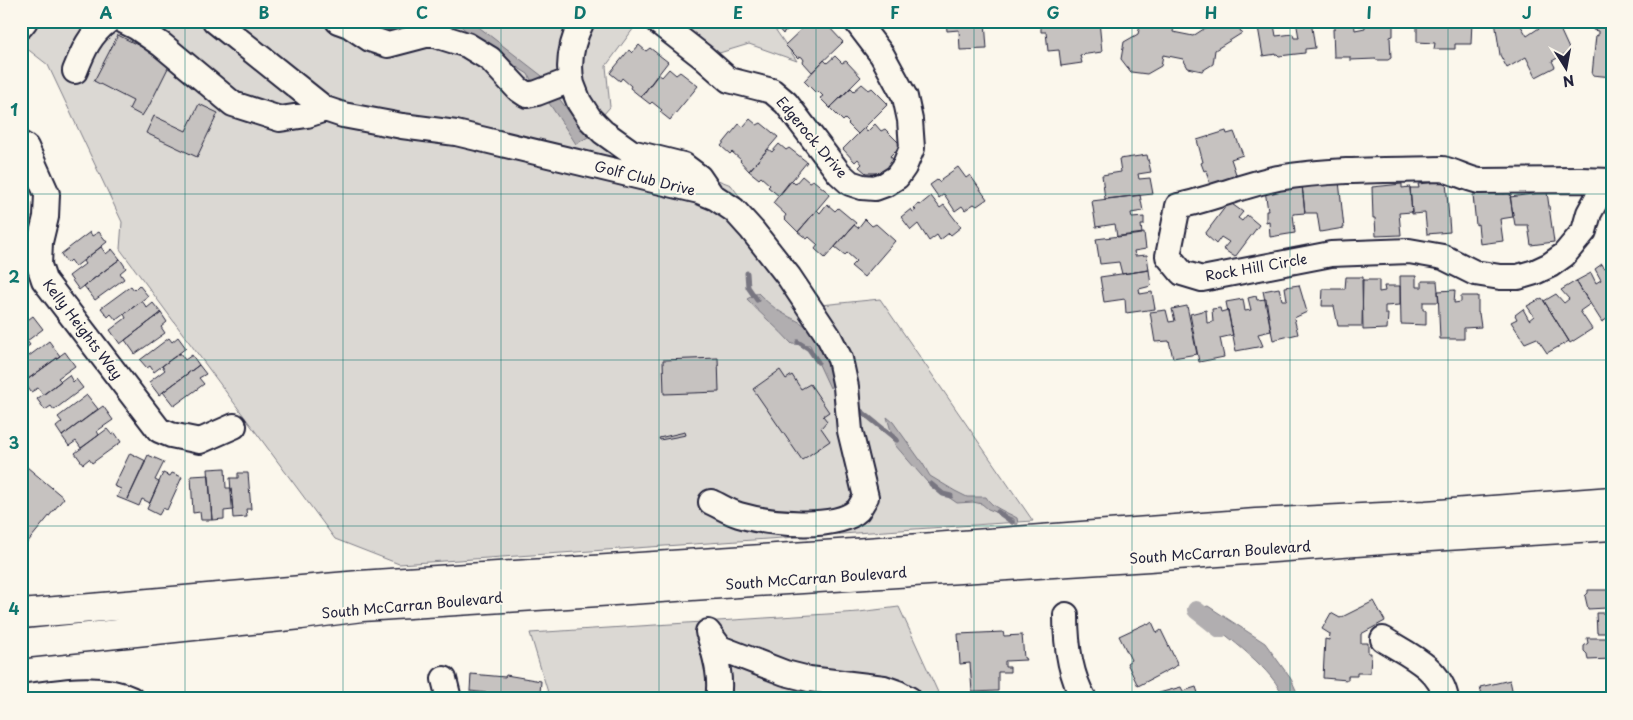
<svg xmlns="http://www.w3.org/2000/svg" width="1633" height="720" viewBox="0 0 1633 720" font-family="'Playpen Sans',sans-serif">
	<rect width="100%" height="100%" fill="#fbf7ec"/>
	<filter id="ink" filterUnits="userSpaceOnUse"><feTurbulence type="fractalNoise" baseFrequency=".02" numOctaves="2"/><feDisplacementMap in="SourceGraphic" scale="10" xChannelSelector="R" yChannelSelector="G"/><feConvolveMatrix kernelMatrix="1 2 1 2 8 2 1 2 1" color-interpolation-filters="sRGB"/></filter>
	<g filter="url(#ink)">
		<path fill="#dbd8d3" stroke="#7e7d87" d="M21,21H639L606,66L610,107L589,131L731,185L821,305L880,299L1033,521L399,564L335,539L120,249L122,222L48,65L21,44Z
			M672,21H767L773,26L797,61L749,44L716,54Z
			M899,607L941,699H550L530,633L859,612Z"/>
		<path fill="#b1aeb0" stroke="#787681" d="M455,21H471L546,79L535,88L528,74L486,48Z
			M555,93L588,137L576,144L547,100Z
			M758,293C766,301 776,310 786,315C795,320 804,323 812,332C822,344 828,367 834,382L830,388L810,345L792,344C778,328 761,315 747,299Z
			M887,417L893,422L923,464L930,476L955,491L967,497H986C992,508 1007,512 1017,518L1018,524H1014V519L988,509L982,504L973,502L957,503L928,483L895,445Z
			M1201,604L1204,607L1208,606L1265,643L1291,679L1300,699H1284C1276,671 1226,636 1203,617L1201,611L1197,608Z"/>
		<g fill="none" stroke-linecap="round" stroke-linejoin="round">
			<path stroke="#787681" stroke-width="5" d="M747,273L748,287L757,300
				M798,342L809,349L818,362
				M861,411L897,440
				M931,484L943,494L951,496
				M998,512L1012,522"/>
			<path stroke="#b1aeb0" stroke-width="18" d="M1196,610L1220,629"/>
		</g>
		<path fill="#c6c2c0" stroke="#22223b" d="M772,21H792L794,24L786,31L785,30L783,34Z
			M816,21L824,28L828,26L843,42L812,72L803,62L804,60L802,57L799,56L798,58L785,45L806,25L809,28Z
			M946,21H985L987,49L960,50L959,30L947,31Z
			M1041,21H1099L1102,52L1080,55L1082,63L1061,66L1059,50L1048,51L1046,32H1041Z
			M1141,21H1175L1173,32L1193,36L1216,21H1234L1242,33L1215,50L1213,64L1202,71L1188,68L1183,59L1163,55L1161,66L1147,74L1131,72L1121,59L1124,42L1138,34Z
			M1296,21H1311L1315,48L1305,49V53L1279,56L1277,54L1263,56L1258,27L1274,25L1276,36L1293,34L1294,38H1299Z
			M1334,21H1354L1355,30L1365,28V21H1393V36L1390,37L1391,58L1388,60H1376V59L1350,60V57H1334L1333,29H1335Z
			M1408,21H1472L1471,44H1455V49H1434L1435,43L1417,42V25H1408Z
			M1495,21H1518L1527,36L1542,26L1541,21H1564V25L1559,27L1570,51L1552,61L1555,67L1536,77L1526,57L1507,68L1500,55Z
			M1593,21H1612V77L1592,75L1596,35L1598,36V31L1593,30Z
			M118,35L171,62L148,108H147L142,116L129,109L133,101L94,81Z
			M639,45L646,51L650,48L668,62L641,97L630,88L631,86L622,78L620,81L610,73L629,50L632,53Z
			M835,56L842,63L846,61L861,77L830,108L820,98L823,96L818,91L816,93L804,81L824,60L827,63Z
			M669,69L676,75L680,72L698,86L670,120L660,112L662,110L652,102L650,104L641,97L658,74L662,77Z
			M862,84L869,90L872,88L888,104L858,134L848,124L849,123L845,119L843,121L830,108L851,88L854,91Z
			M199,104L218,113L197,157L146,133L154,116L186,131Z
			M750,119L757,125L761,123L778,137L749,171L740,161L741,160L732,152L730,154L721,146L739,124L743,127Z
			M875,124L881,131L885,129L901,145L890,156L895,162L884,173H866L859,167L862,164L858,159L855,162L843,149L864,128L867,132Z
			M1226,131L1227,134L1234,132L1243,155L1231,159L1237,177L1210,185L1206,170L1204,171L1201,163L1203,162L1197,140Z
			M779,144L786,150L789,148L807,162L779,196L768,187L770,185L761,177L759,179L749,171L768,149L772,152Z
			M1147,155L1151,172L1138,174L1139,179L1150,178L1153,194L1105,199L1102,175L1121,172L1119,159Z
			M958,167L966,178L970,175L987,199L977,206L974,204L965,210L962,206L955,211L944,194L939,198L930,185L937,180L939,182L942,180L941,179Z
			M802,176L809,182L813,180L830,194L798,232L784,218L786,215L773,203L791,180L795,184Z
			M1339,181L1344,228L1320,232L1317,213H1305L1302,185Z
			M1446,181L1450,232L1427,234L1425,213L1412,214L1410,188H1419L1418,184Z
			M1402,184V188L1410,187L1412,212L1399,213L1401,235L1376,236L1375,218H1373L1372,187Z
			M1302,185L1305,213L1293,214L1295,233L1270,237L1269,221L1266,222V211H1268L1265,190Z
			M1503,191V194L1510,193L1513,217L1500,219L1503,241L1480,244L1478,224L1476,225L1473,195Z
			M1547,192L1554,242L1531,245L1528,225H1515L1510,197Z
			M1140,195L1143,211L1131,213L1132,218L1144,217V225H1141L1142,234L1117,237L1115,224L1096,227L1092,201Z
			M931,196L940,208L944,205L961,227L951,235L949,233L940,240L937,235L929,241L918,224L911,230L901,217L911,209L913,212L916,210L914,208L919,204L920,205Z
			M1229,202L1243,212L1238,218L1242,221L1247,215L1259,225L1235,257L1223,249L1229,242L1221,237L1216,244L1205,234Z
			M827,204L835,211L838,208L856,223L825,258L815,249L818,245L809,237L807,239L798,232L817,210L820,213Z
			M865,219L872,226L876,224L895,241L864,277L851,266L856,261L847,253L845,255L835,247L854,225L858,228Z
			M90,232L92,236L99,232L107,242L75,267L70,260L67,263L61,254Z
			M1144,233L1146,249L1134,251L1135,256L1147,255L1149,270L1122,274L1119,262L1100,264L1096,239Z
			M101,247L106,254L112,249L120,259L79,290L69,276L85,264L83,261Z
			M120,259L126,268L120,273L124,279L95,300L84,286Z
			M1602,264L1604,268L1611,264L1612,265V316L1602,322L1576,281L1591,273L1596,283L1601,280L1595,269Z
			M1149,270L1151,286L1139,289L1140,294L1152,292L1155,309L1126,313L1125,299L1104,302L1100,277Z
			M1400,276H1416V287H1422V281H1437L1439,302H1423V310H1426V325L1401,324Z
			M1346,277H1363L1362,326H1338L1334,306H1322L1323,289H1345Z
			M1362,280H1379V292L1385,291L1384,286H1400V305L1385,306V314H1388L1387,329L1363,330Z
			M1576,281L1590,304L1580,311L1592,329L1570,343L1544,301L1556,294L1564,303L1569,299L1561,290Z
			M139,285L148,296L116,320L111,314L108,317L101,308L131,286L134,290Z
			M1299,285L1307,312L1294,318L1298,334L1273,340L1263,291L1279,288L1282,300H1287L1285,287Z
			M1455,290L1454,303L1461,302V296H1478V313H1479L1481,327L1464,328V339H1440L1438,291Z
			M1256,296L1257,300L1266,299L1271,331L1258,334L1263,346L1236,351L1226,302L1243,299L1245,311L1251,310L1248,298Z
			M1542,298L1569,341L1547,353L1537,338L1525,343L1511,322L1517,319L1515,315L1523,309L1529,320L1534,316L1527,306Z
			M142,301L147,308L153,303L161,313L120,344L110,330L126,318L124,314Z
			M1187,306L1197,354L1173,358L1169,341L1155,342L1150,312L1166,310L1169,322L1175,321L1172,309Z
			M1220,308L1221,312L1228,310L1233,335L1220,338L1224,357L1199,362L1190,314L1206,310L1207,323L1213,322L1212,309Z
			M161,313L167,322L161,327L165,333L135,354L125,340Z
			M33,316L43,329L27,341L30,345L21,351V325Z
			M178,337L186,348L154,372L150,366L147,368L140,360L169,338L172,342Z
			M49,341L60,356L24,382L21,379V371L24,369L21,365V362Z
			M65,352L75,366L58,378L61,381L43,395L38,388L31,392L24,382Z
			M180,353L185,360L192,355L199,365L159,395L149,382L165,370L162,366Z
			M718,358L719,392L664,394L663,360Z
			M199,365L206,374L199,378L204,384L174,406L163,392Z
			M780,370L786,379L792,375L801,389L810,384L829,412L823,416L827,421L821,428L830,441L802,460L753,389Z
			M69,375L73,382L76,379L83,388L54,410L51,406L45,410L37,399Z
			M87,395L98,409L62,436L56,427L62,422L58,417Z
			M103,406L113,420L97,431L99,435L81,448L76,441L69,446L62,436Z
			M107,429L112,435L115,433L121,442L92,463L89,459L83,464L75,453Z
			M685,432L686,435L660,440L659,438Z
			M130,453L146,461L127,501L117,497L121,489L114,486Z
			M148,455L164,462L155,480L159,482L150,503L142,499L139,506L127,501Z
			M21,462L64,498L22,549H21Z
			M225,468L226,488H231L233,510L224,511V519L212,520L208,469Z
			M163,473L170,476L172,473L182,477L167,510L163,508L159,515L147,509Z
			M238,473H248L251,509H246L247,517L233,518L230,478H238Z
			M209,475L212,520H201L200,512L193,513L191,476Z
			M1588,590H1612V659L1588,660L1587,654L1584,651V646L1588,643L1587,638H1608V633H1597L1596,613H1607V608L1588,609L1585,596L1588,593Z
			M1374,601L1385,621L1361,634V643H1368V653H1371L1370,673H1357V676H1348V680L1323,678L1325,639L1329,640L1330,634L1322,629L1331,613L1340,618Z
			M1152,622L1157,633L1161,630L1178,665L1138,686L1127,663L1131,660L1119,636L1147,623L1148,625Z
			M1003,632L1004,636L1022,635L1024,658H1025L1026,660L1005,661V667H1010V672H998V691L972,692L970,663L960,664L958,634Z
			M471,674L505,677L506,675L541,681L540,693L534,692L533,699H488V693L470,691Z
			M1510,680L1514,699H1483L1480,687Z
			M1181,687L1183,691L1196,687L1200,699H1160L1163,697L1159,693Z"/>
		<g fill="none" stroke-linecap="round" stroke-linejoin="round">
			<g stroke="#22223b" stroke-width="28">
				<path id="minor" d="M124,21L136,27L162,45L233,104L280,119L307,115L325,109
					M215,21L325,109L343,115L402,126L456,133L699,191L716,198L734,210L752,230L789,277L829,337L840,359L846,387L850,431L866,497C863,501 861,506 858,510C836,531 766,523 739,515C729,512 720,506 711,502
					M338,21L349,25L370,39L388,45L426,35H435L467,45L490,59L518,89L527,95L537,93L563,83L572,84L579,102L590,119L603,132L631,152L683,165L699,177L712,196
					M657,21L703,57L729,80L772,91L786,103L839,173L850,183L862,187L875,188L886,184L897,177L904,167L912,148L910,120L905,97L882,55L856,21
					M21,26L25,21
					M75,71C83,51 90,34 108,21
					M572,84C567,62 572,41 582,21
					M21,144L26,147L47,194L46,217L40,242L39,265L44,280L159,430L171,435L200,441L234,426
					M1612,181H1611L1600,193L1589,213L1584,231L1564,255L1550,265L1535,272L1518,277H1500L1475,273L1443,257L1409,251L1331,254L1202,279L1182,273L1168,256L1178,206C1212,199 1243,185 1278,178C1332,169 1388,170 1443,169C1455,172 1466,178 1479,181L1581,180L1611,181H1612
					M1066,615C1066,643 1069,673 1084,699
					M708,632L720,648L785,673L809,679L884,688L898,693L909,699
					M709,634C715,656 722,676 718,699
					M1383,639C1407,654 1441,668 1446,699
					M444,679L449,699
					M21,697C57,693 97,683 131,699"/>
			</g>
			<g stroke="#22223b" stroke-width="31">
				<path id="major" d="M21,614L360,585L854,553L1256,523L1426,515L1612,501
					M21,644L301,615L362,607L1149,557L1397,539L1612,526"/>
			</g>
			<use href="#minor" stroke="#fbf7ec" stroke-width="24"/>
			<use href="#major" stroke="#fbf7ec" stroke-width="28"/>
		</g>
	</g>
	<path fill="none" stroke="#0f766e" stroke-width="1" stroke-opacity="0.55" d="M185,21V699M343,21V699M501,21V699M659,21V699M816,21V699M974,21V699M1132,21V699M1290,21V699M1448,21V699M21,194H1612M21,360H1612M21,526H1612"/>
	<g text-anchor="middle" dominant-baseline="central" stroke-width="4" stroke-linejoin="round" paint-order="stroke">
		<g font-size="14" fill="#22223b" stroke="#fbf7ec">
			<text transform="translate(812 137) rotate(50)">Edgerock Drive</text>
			<text transform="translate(645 178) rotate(14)">Golf Club Drive</text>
			<text transform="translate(1256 267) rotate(-10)">Rock Hill Circle</text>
			<text transform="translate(83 329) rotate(53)">Kelly Heights Way</text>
			<text transform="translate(1220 552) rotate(-4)">South McCarran Boulevard</text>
			<text transform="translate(816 578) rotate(-4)">South McCarran Boulevard</text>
			<text transform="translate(412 605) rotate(-5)">South McCarran Boulevard</text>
		</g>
	</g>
	<rect width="1633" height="720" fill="none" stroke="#fbf7ec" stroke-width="55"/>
	<g transform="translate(1566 68) rotate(169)" stroke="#fbf7ec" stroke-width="4" paint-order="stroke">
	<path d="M0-4L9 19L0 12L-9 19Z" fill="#22223b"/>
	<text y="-8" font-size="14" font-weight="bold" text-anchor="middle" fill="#22223b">N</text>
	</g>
	<rect x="28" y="28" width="1578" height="664" fill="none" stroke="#0f766e" stroke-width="2"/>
	<g font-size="16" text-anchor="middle" font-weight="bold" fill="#0f766e">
		<text x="106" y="19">A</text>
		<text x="264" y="19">B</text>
		<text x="422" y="19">C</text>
		<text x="580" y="19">D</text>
		<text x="738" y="19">E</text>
		<text x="895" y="19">F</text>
		<text x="1053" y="19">G</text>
		<text x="1211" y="19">H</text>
		<text x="1369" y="19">I</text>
		<text x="1527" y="19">J</text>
		<text x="14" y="116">1</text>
		<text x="14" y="283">2</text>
		<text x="14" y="449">3</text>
		<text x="14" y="615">4</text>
	</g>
</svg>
